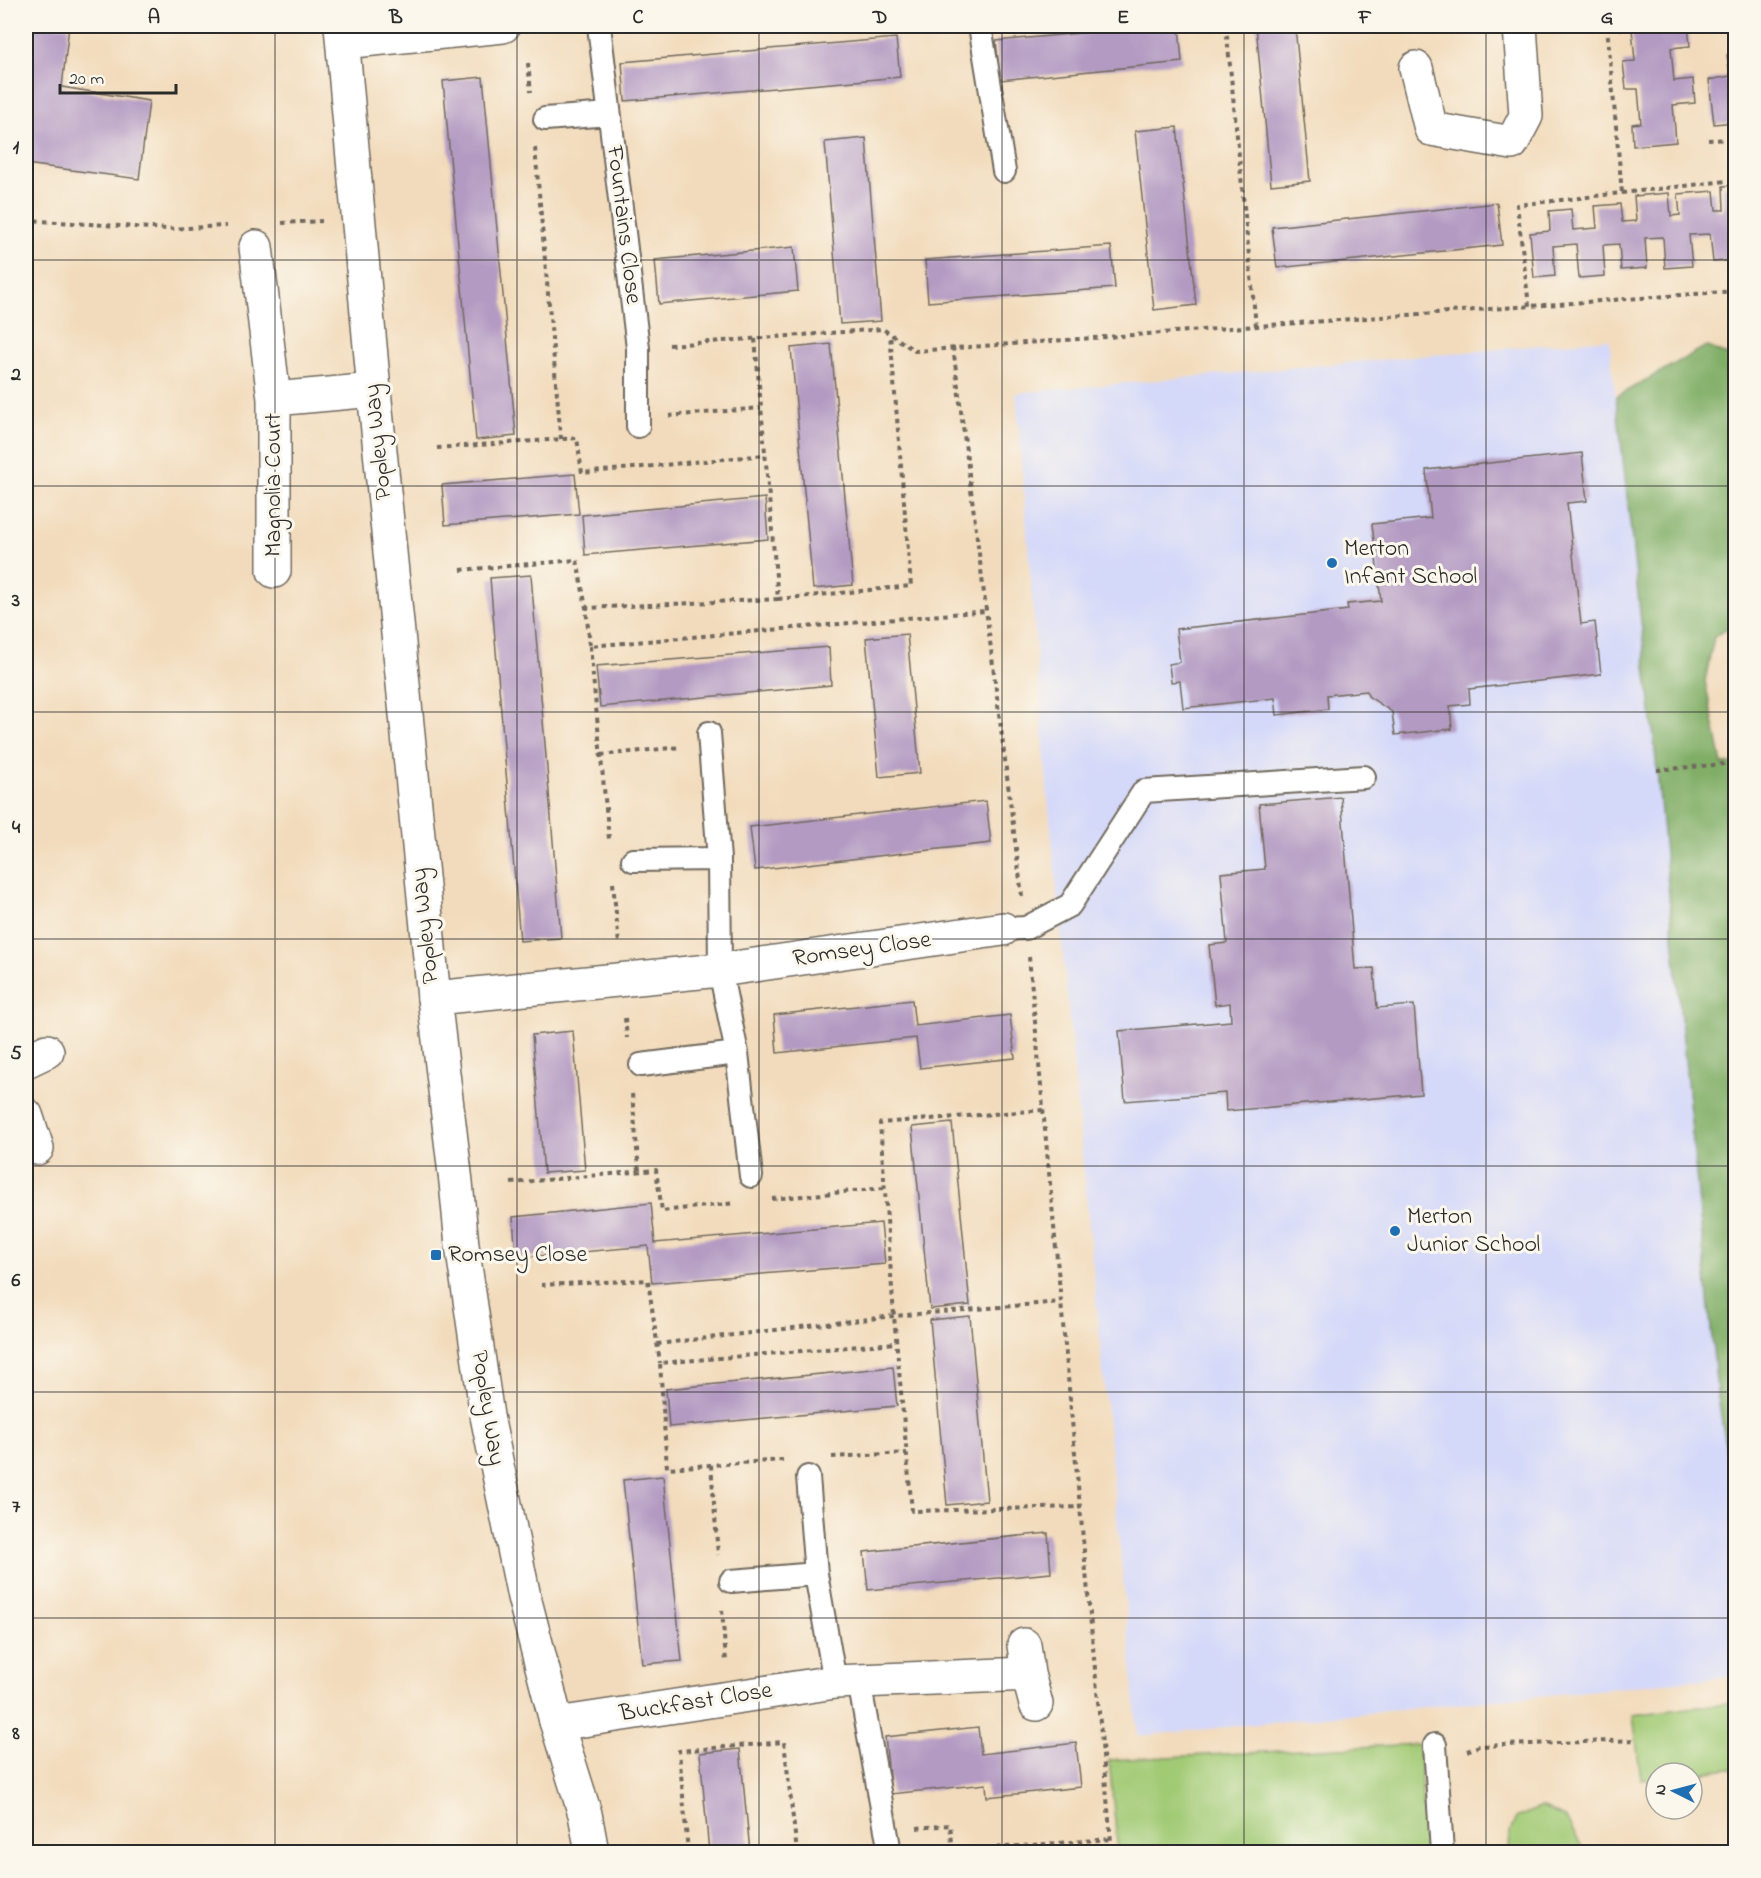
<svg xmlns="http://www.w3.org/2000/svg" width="1761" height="1878" viewBox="0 0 1761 1878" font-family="'Indie Flower',sans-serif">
	<rect width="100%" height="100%" fill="#fbf7ec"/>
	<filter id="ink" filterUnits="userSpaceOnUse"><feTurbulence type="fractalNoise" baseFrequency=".0167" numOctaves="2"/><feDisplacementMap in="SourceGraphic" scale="12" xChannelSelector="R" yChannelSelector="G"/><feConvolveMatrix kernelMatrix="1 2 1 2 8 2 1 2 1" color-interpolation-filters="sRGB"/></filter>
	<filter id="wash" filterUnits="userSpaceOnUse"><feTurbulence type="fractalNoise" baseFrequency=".008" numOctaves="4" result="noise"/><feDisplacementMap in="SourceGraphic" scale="24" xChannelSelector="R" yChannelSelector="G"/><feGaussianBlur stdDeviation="1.35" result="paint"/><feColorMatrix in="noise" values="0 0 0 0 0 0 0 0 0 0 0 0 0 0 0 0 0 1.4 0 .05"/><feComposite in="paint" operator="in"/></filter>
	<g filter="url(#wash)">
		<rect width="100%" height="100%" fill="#f2dbbc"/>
		<path fill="#d4d8f9" d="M1609,339L1653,729L1717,1391L1735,1503V1676L1138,1736L1047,788L1016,393Z"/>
		<path fill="#a1ca75" stroke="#667a50" stroke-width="1.5" d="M1735,1702V1768L1692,1774L1656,1773V1778L1641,1780L1633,1715Z
			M1418,1744L1427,1852H1118L1109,1760Z
			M1541,1807L1565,1817L1585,1852H1509L1510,1832L1516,1818Z"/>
		<path fill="#80ae66" stroke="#566c48" stroke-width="1.5" d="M1706,346L1736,359L1735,624L1714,637L1705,681L1722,764L1736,763L1735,1503L1717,1391L1653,729L1616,397Z"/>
		<g id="blocks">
			<path fill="#b39ac2" d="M26,26H69L62,87L149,101L139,179L26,164Z
				M1156,26H1179L1182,62L1000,80L996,41Z
				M1256,26H1295L1310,181L1271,185Z
				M1620,26H1688L1690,46L1671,48L1674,81L1693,79L1695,103L1673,105L1676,142L1633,146L1632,124L1641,123L1638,89H1626L1623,62L1635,61L1632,29L1620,30Z
				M896,38L900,77L625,101L622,62Z
				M1736,54V92H1734L1736,122L1714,124L1709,80L1730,76L1727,55Z
				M483,77L516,436L476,440L443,81Z
				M1177,127L1196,305L1154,310L1135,131Z
				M866,138L881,321L840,324L825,142Z
				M1736,185V231H1733L1735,260L1713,262L1710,234L1689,235L1692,266L1665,268L1663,237L1645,238L1647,268L1621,270L1619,244L1603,245L1605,276L1579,278L1576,244L1553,246L1555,276L1534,278L1530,233L1550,231L1549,211L1571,209L1573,230L1597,228L1595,206L1620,204L1622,222L1636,221L1634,196L1669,193L1671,216L1680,215L1678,194L1714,191L1716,210H1724L1723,186Z
				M1497,203L1502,245L1277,268L1272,227Z
				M1111,246L1115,288L928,302L925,260Z
				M794,247L798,291L659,304L655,260Z
				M831,344L853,585L813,589L791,348Z
				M1582,453L1587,501L1567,503L1581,624L1595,622L1601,674L1469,689L1470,704L1450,706L1452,729L1395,735L1392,712L1368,696L1367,691L1327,695L1328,709L1277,715L1275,698L1183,708L1180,681L1171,682L1169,664L1180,662L1176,629L1348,610L1347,604L1381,601L1372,524L1431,518L1426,470Z
				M575,474L579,514L445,525L442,485Z
				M765,498L768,539L585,555L582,515Z
				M531,575L561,938L520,941L490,578Z
				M907,634L920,773L879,777L866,638Z
				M829,647L831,685L600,707L596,666Z
				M1341,797L1355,969L1374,968L1377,1008L1414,1005L1421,1094L1226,1111L1225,1093L1125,1101L1119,1031L1231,1021L1230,1003L1215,1005L1209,945L1227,943L1221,873L1265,869L1259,804Z
				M986,801L991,843L755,870L750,827Z
				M912,1000L915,1026L1010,1015L1015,1058L920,1068L916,1038L777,1053L774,1015Z
				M573,1031L585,1170L544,1173L532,1035Z
				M952,1123L970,1305L930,1309L912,1127Z
				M651,1203L655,1243L881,1223L885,1264L652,1283L648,1246L516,1258L513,1217Z
				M970,1316L987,1501L947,1505L930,1320Z
				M893,1367L897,1406L669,1427L666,1389Z
				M663,1476L682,1661L642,1664L623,1480Z
				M1048,1533L1051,1573L868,1590L864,1552Z
				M978,1727L981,1754L1076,1743L1081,1787L987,1797L986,1784L891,1794L885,1737Z
				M740,1749L750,1852H709L700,1753Z"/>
		</g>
	</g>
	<g filter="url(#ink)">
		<use href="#blocks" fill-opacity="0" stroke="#71695e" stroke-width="1.5"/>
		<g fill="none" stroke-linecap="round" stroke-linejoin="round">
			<g stroke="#71695e" stroke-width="26">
				<path id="service" d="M599,26L638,348V426
					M980,26L1004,171
					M545,119L609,114
					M709,733L719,859L720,970L737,1053L751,1176
					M633,860L719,859
					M1003,929L1026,928L1070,905L1144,791L1364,777
					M641,1065L737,1053
					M808,1477L816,1574L835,1682
					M731,1581L816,1574
					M859,1681L890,1852
					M1435,1745L1442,1852"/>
			</g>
			<g stroke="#71695e" stroke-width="36">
				<path id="minor" d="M343,42L503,26
					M1416,68L1431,129L1512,143L1526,116L1520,26
					M256,247L274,399V571
					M274,399L374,390
					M434,998L720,970L1003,929
					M26,1061L47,1051
					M26,1115L37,1148
					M1024,1645L1028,1674L1036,1704
					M556,1721L570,1722L835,1682L1028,1674"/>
			</g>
			<g stroke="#71695e" stroke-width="36">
				<path id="tertiary" d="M341,26L374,390L434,998L456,1182L462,1245L487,1416L524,1597L556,1721L585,1814L592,1852"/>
			</g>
			<path stroke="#71695e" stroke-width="4" stroke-dasharray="4.5 4.5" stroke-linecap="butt" d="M1226,26L1256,326
				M1607,26L1622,193
				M528,63L531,92
				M1708,140L1736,139
				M535,148L561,439
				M26,220L167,229L226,226
				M282,223L322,221
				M1529,306L1517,205L1736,180
				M755,339L778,599L911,586L890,334
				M669,345L883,329L915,351L1736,291
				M953,347L1022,896
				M669,416L761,408
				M437,448L577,438L582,473L765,455
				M461,570L577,560L586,608
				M778,599L586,608L590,646L986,611
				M590,646L609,839
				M601,755L681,747
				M1657,770L1736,763
				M613,883L619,944
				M1029,957L1112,1852
				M625,1018L627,1038
				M632,1094L639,1171
				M1043,1110L880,1123L894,1316L912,1511L1080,1507
				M511,1183L656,1170L662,1211L735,1203
				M772,1199L884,1188
				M541,1285L648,1280L660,1363
				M657,1344L894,1316L1060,1302
				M832,1457L907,1453
				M783,1460L667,1468L660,1363L896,1343
				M711,1465L718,1555
				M722,1610L726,1662
				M1467,1751L1479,1746L1636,1740
				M917,1828L950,1825L953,1851
				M688,1852L679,1751L784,1742L797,1852
				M953,1852V1851L1111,1839"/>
			<use href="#service" stroke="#fff" stroke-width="22"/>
			<use href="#minor" stroke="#fff" stroke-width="33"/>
			<use href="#tertiary" stroke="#fff" stroke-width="33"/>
		</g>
	</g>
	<path fill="none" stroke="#2b2b2b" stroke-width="1.5" stroke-opacity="0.55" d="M275,26V1852M517,26V1852M759,26V1852M1002,26V1852M1244,26V1852M1486,26V1852M26,260H1736M26,486H1736M26,712H1736M26,939H1736M26,1166H1736M26,1392H1736M26,1618H1736"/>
	<g fill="#1f6fb2" stroke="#fbf7ec" stroke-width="2">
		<circle cx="1332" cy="563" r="6"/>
		<circle cx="1395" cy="1231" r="6"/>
		<rect x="430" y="1249" width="12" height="12" rx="3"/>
	</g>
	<g text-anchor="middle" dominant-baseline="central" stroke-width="6" stroke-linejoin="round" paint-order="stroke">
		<g font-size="24" fill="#2b2b2b" stroke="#fbf7ec">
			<text transform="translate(623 225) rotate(83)">Fountains Close</text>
			<text transform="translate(379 442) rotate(-96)">Popley Way</text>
			<text transform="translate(274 485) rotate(-90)">Magnolia Court</text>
			<text transform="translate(426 926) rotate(-96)">Popley Way</text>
			<text transform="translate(862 950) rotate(-8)">Romsey Close</text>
			<text transform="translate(487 1408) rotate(81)">Popley Way</text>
			<text transform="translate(696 1703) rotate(-9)">Buckfast Close</text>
		</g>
		<g font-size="24" fill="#2b2b2b" stroke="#fbf7ec" text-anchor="start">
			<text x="1344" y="549">Merton<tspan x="1344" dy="28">Infant School</tspan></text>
			<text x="1407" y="1217">Merton<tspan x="1407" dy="28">Junior School</tspan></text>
			<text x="448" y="1255">Romsey Close</text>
		</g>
	</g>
	<rect width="1761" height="1878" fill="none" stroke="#fbf7ec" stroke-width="66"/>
	<g transform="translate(1674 1791) rotate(276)"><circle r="28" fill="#fbf7ec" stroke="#a8a59f" stroke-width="1.5"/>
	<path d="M0-4.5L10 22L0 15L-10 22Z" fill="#1f6fb2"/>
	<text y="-9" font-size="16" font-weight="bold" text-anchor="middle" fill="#2b2b2b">N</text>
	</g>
	<path d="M60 84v9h116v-9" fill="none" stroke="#2b2b2b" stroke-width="3"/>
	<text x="69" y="84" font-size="18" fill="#2b2b2b" stroke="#fbf7ec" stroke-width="4.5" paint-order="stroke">20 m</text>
	<rect x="33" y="33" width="1695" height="1812" fill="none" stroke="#2b2b2b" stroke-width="2"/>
	<g font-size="20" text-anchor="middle" font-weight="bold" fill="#2b2b2b">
		<text x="154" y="23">A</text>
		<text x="396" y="23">B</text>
		<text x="638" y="23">C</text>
		<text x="880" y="23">D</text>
		<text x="1123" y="23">E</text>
		<text x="1365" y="23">F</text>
		<text x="1607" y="23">G</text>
		<text x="16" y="153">1</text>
		<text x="16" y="380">2</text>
		<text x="16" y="606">3</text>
		<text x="16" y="833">4</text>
		<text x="16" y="1059">5</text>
		<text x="16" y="1286">6</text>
		<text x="16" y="1512">7</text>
		<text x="16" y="1739">8</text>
	</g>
</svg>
